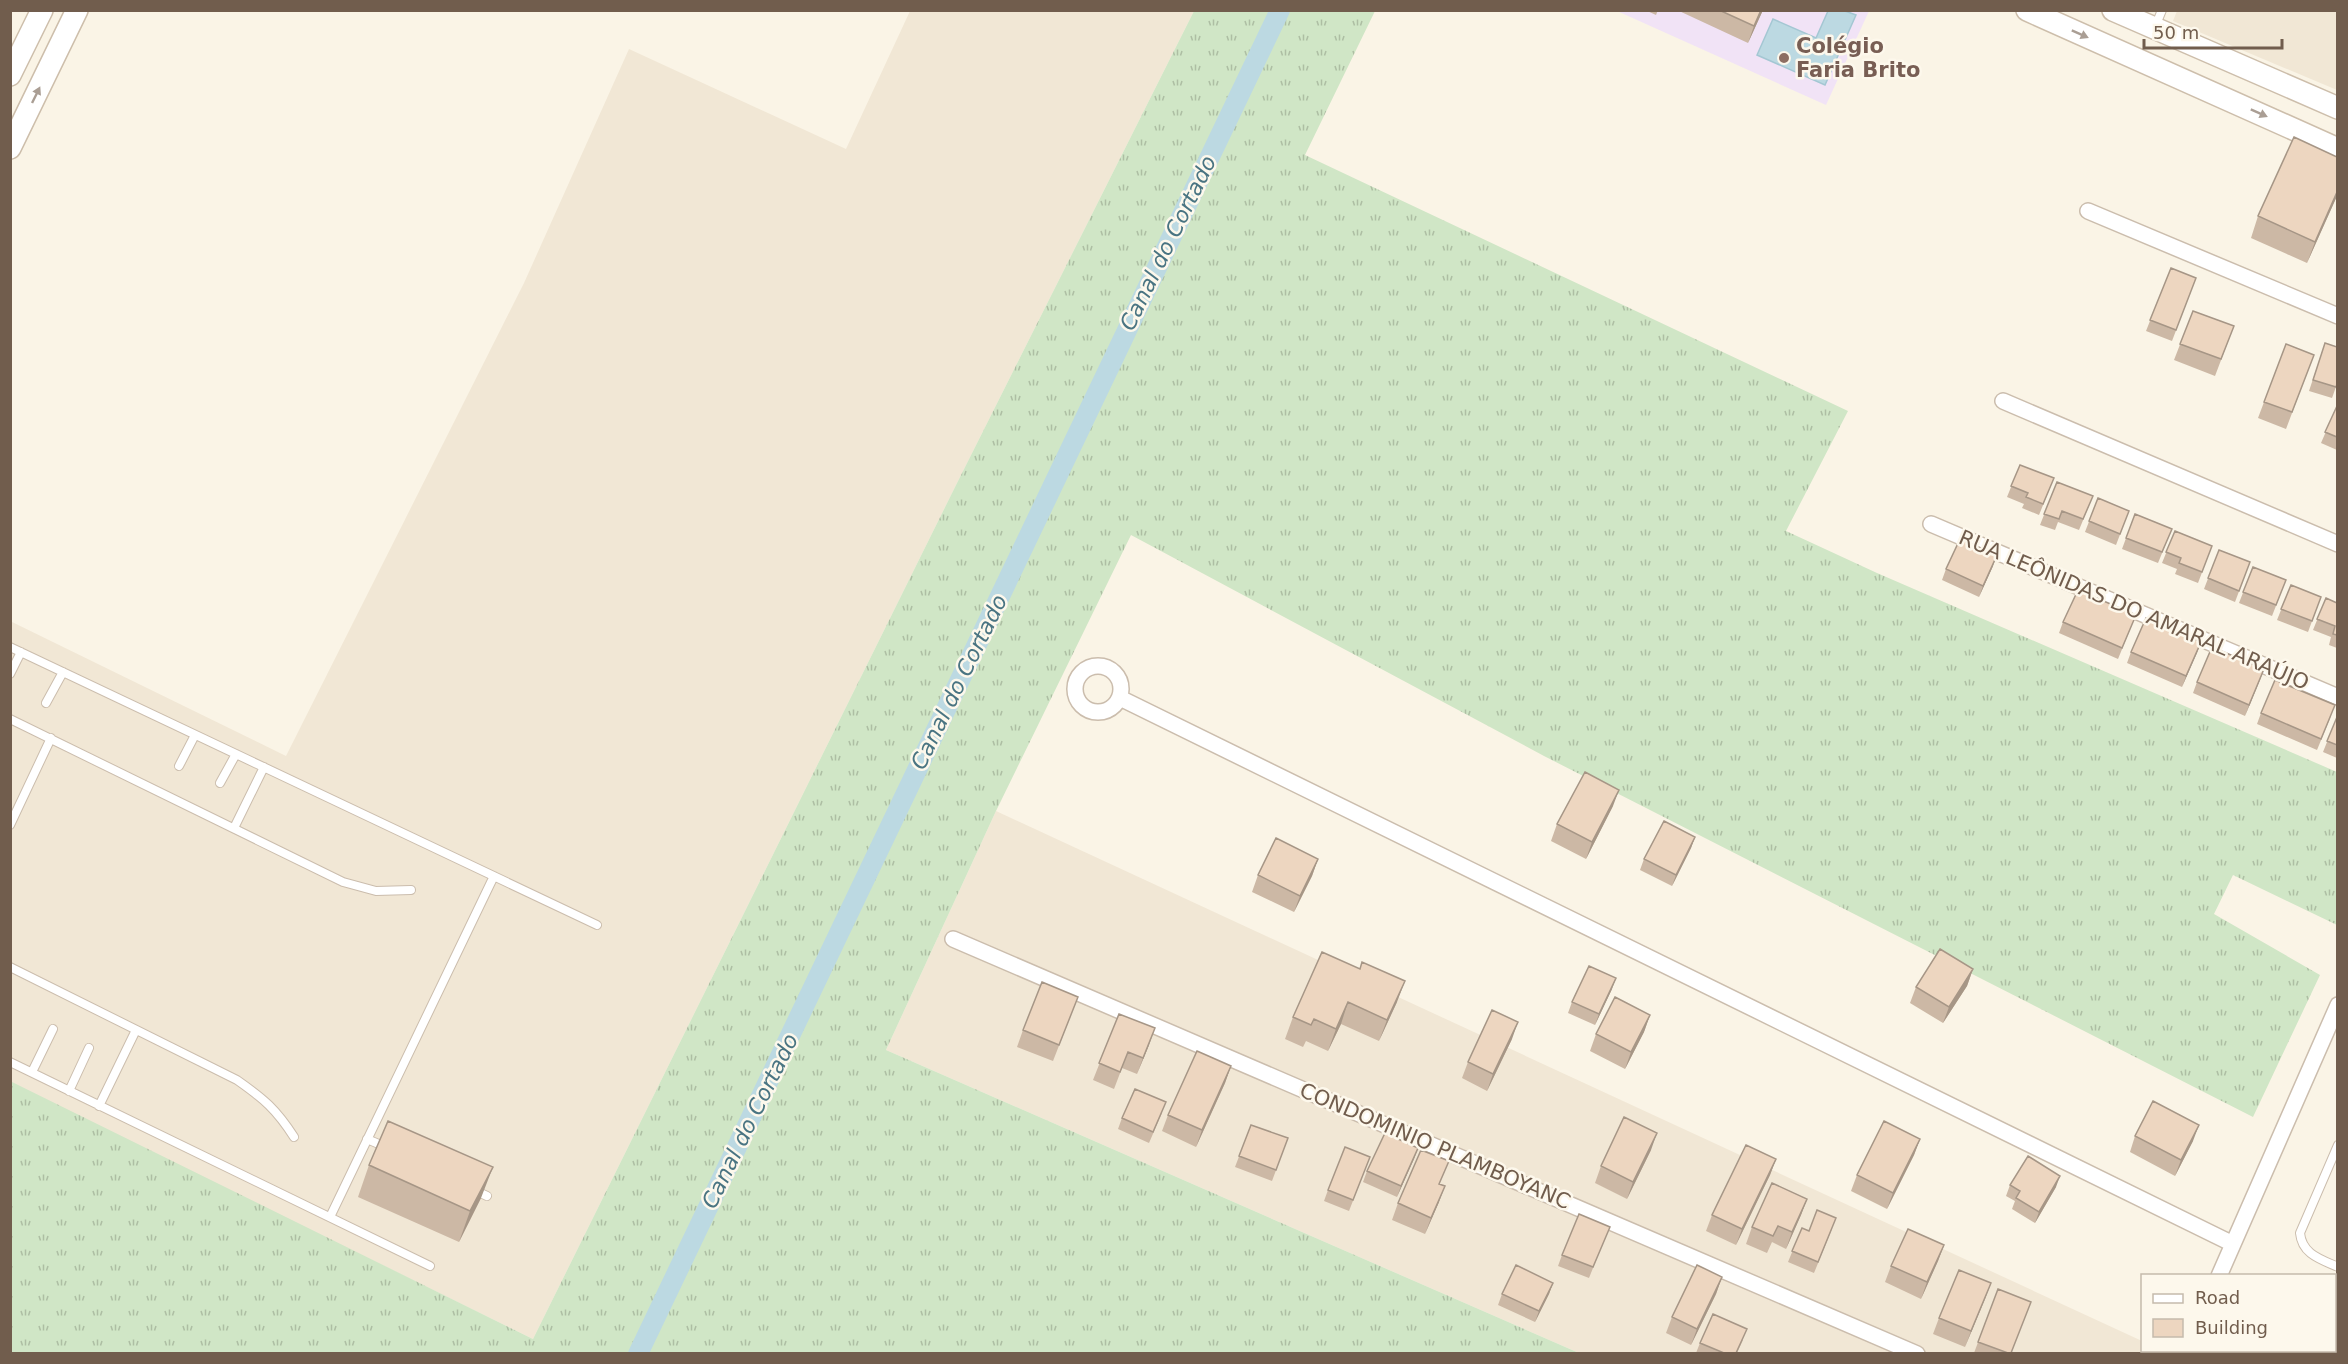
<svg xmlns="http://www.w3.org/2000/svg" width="2348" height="1364" viewBox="0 0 2348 1364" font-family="'DejaVu Sans',sans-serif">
	<defs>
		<pattern id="grass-tufts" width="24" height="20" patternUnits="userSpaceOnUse" patternTransform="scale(1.5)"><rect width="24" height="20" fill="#d0e6c6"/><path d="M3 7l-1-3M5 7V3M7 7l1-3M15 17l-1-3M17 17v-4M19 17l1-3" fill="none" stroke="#adbea3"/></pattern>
	</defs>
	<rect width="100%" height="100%" fill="#faf4e6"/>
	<path fill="#f1e7d5" d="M910,11H1194L956,485L533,1339L11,1083L10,621L286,756L524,283L629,49L846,149Z
		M2177,11H2337V90L2173,21Z
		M996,811L2142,1341V1350L2162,1351L2169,1353H1579L886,1050Z"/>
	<path fill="#f1e3f6" d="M1617,11H1869L1826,105Z"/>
	<path fill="url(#grass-tufts)" d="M1194,11H1375L1305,155L1848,411L1786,531L1877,573L2337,772V925L2233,875L2214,914L2320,975L2253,1117L1544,756L1131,535L996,811L886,1050L1579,1353H11L10,1081L533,1339L956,485Z"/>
	<path fill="#bcd9e2" stroke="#a4c7d3" stroke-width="1.5" d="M1828,11H1845L1856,15L1825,85L1757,55L1773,19L1816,38Z"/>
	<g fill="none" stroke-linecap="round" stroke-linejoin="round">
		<path stroke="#bcd9e2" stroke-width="20" d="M638,1354L1280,10"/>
		<g stroke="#cbbdad" stroke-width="10">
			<path id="lane" d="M2155,27L2162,10
				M10,647L597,925
				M10,674L21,652
				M46,703L63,672
				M10,719L343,882L376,891L411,890
				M179,766L195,735
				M220,783L236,754
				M10,825L51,738
				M234,828L264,767
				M10,967L237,1080C264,1099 276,1109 294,1137
				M10,1062L430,1266
				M32,1072L53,1029
				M69,1091L89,1048
				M99,1106L136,1030
				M367,1139L388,1148
				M2338,1145L2300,1233C2302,1254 2320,1259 2338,1267
				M474,1190L487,1196
				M330,1217L494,876"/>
		</g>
		<g stroke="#cbbdad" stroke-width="18">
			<path id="street" d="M2088,211L2338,316
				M2003,401L2338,544
				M1931,524L2338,697
				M1075 689a23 23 0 1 1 46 0a23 23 0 1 1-46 0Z
				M1120,698L2233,1244
				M953,939L1917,1354
				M2219,1276L2338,1005
				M2185,1354L2186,1350"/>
		</g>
		<g stroke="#cdbeab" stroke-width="24">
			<path id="secondary" d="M2027,10L2338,149
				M2113,10L2338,108
				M10,75L42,10
				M10,148L77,10"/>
		</g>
		<use href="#lane" stroke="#fff" stroke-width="8"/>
		<use href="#street" stroke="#fff" stroke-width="15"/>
		<use href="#secondary" stroke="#fff" stroke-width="21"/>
	</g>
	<path fill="#ccb8a5" d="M1645,10H1658L1656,15Z
		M1677,10H1763L1748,43Z
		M2337,196L2307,263L2251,238L2258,216Z
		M2171,268L2196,278L2172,341L2146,331Z
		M2193,311L2234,326L2215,376L2174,360Z
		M2325,343L2337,384L2332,398L2309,391Z
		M2286,344L2314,355L2286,429L2258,418Z
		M2337,406V450L2321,443Z
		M2020,465L2054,478L2039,515L2022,508L2024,504L2007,497Z
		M2057,482L2093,496L2079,530L2058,522L2055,530L2040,525Z
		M2098,498L2129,511L2116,545L2085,532Z
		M2135,514L2172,529L2158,563L2122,549Z
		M2175,531L2212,546L2198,583L2175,574L2177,569L2162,563Z
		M2219,550L2250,562L2235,602L2204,589Z
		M1993,566L1979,597L1942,580L1946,569Z
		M2253,567L2286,580L2272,616L2239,603Z
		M2291,585L2321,597L2308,632L2277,620Z
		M2326,598L2337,603V648L2329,645L2331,637L2313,630Z
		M2136,615L2118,659L2059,633L2063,622Z
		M2201,642L2182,687L2127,663L2131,652Z
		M2264,669L2245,716L2193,693L2197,682Z
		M2261,713L2331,716L2317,750L2257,724Z
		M2337,717V758L2323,752Z
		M1613,806L1586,859L1551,841L1557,824Z
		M1695,837L1691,848L1672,886L1640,870L1644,859Z
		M1318,859L1312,876L1294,912L1252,892L1258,875Z
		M1322,952L1397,1002L1379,1041L1341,1024L1328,1051L1306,1041L1303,1047L1285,1039L1293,1017Z
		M1973,969L1967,986L1943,1023L1910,1003L1916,987Z
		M1612,989L1595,1025L1568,1013L1572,1002Z
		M1078,997L1053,1061L1017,1047L1023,1030Z
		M1119,1014L1149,1045L1137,1074L1122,1068L1114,1089L1093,1080Z
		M1650,1015L1644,1032L1625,1069L1590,1051L1596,1034Z
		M1512,1039L1487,1091L1462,1078L1468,1062Z
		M1231,1066L1225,1083L1196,1147L1162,1131L1168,1115Z
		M1162,1113L1149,1143L1118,1129L1122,1118Z
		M1251,1125L1288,1138L1272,1181L1235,1167Z
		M2135,1136L2193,1141L2175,1176L2130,1152Z
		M1920,1139L1914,1155L1887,1209L1851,1191L1857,1175Z
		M1418,1148L1397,1197L1363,1182L1367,1171Z
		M1651,1150L1627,1199L1595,1183L1601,1166Z
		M1370,1157L1349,1211L1324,1201L1328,1190Z
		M1776,1159L1770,1175L1736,1245L1706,1231L1712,1215Z
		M369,1165L481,1198L459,1242L358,1197Z
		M1440,1184L1439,1202L1425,1234L1392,1220L1398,1203Z
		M2010,1185L2056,1187L2035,1223L2012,1209L2015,1201L2006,1196Z
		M1807,1199L1801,1215L1786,1249L1772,1242L1767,1253L1746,1244L1752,1227Z
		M1802,1228L1809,1231L1832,1229L1814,1273L1788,1262Z
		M1605,1238L1589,1278L1558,1266L1562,1255Z
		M1944,1245L1938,1261L1921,1299L1885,1282L1891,1266Z
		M1722,1277L1716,1294L1691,1345L1666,1333L1672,1317Z
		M1553,1283L1549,1294L1535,1322L1498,1305L1502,1294Z
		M1991,1283L1965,1347L1933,1334L1939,1318Z
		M1998,1289L2011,1353H1974Z
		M1743,1340L1737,1353H1696L1700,1343Z"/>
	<path fill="#a69686" d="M1761,10H1763L1748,43L1754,26Z
		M2337,192V196L2307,263L2315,242Z
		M1997,555L1993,566L1979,597L1983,586Z
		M2201,642L2197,653L2182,687L2186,676Z
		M2264,669L2260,680L2245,716L2249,705Z
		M1619,790L1613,806L1586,859L1592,842Z
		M1695,837L1691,848L1672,886L1676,875Z
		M1318,859L1312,876L1294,912L1300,896Z
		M1973,969L1967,986L1943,1023L1949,1007Z
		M1616,978L1612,989L1595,1025L1599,1014Z
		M1405,981L1397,1002L1379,1041L1387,1020Z
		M1348,1002L1341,1024L1328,1051L1336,1029Z
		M1650,1015L1644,1032L1625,1069L1631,1052Z
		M1518,1022L1512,1039L1487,1091L1493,1074Z
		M1155,1028L1149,1045L1137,1074L1143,1058Z
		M1231,1066L1225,1083L1196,1147L1202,1130Z
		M2199,1125L2193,1141L2175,1176L2181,1160Z
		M1657,1133L1651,1150L1627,1199L1633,1182Z
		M1920,1139L1914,1155L1887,1209L1893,1193Z
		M1418,1148L1414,1159L1397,1197L1401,1186Z
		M1776,1159L1770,1175L1736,1245L1742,1229Z
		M493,1167L481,1198L459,1242L470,1211Z
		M2060,1176L2056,1187L2035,1223L2039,1212Z
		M1445,1186L1439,1202L1425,1234L1431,1218Z
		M1807,1199L1801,1215L1786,1249L1792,1232Z
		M1944,1245L1938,1261L1921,1299L1927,1282Z
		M1722,1277L1716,1294L1691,1345L1697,1329Z
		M1553,1283L1549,1294L1535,1322L1539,1311Z
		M1991,1283L1985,1299L1965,1347L1971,1331Z"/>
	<path fill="#edd6c0" stroke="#a69686" stroke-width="1.5" d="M1719,10H1761L1754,26Z
		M2294,137L2337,157V192L2315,242L2258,216Z
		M2171,268L2196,278L2176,330L2150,320Z
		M2193,311L2234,326L2221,359L2180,344Z
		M2325,343L2337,347V384L2336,387L2313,380Z
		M2286,344L2314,355L2292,412L2264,402Z
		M2337,406V437L2325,432Z
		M2020,465L2054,478L2043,504L2026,497L2028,493L2011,486Z
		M2057,482L2093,496L2083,519L2062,511L2059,519L2044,514Z
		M2098,498L2129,511L2120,534L2089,521Z
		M2135,514L2172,529L2162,552L2126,538Z
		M2175,531L2212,546L2202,572L2179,563L2181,558L2166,552Z
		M1960,539L1997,555L1983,586L1946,569Z
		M2219,550L2250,562L2239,591L2208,578Z
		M2253,567L2286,580L2276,605L2243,592Z
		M2291,585L2321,597L2312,621L2281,609Z
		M2078,590L2136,615L2122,648L2063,622Z
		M2326,598L2337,603V635L2333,634L2335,626L2317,619Z
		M2146,618L2201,642L2186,676L2131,652Z
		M2212,647L2264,669L2249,705L2197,682Z
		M2275,680L2335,705L2321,739L2261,713Z
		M2337,717V745L2327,741Z
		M1585,772L1619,790L1592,842L1557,824Z
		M1664,821L1695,837L1676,875L1644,859Z
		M1276,838L1318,859L1300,896L1258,875Z
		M1940,949L1973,969L1949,1007L1916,987Z
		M1322,952L1360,969L1362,962L1405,981L1387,1020L1348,1002L1336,1029L1314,1019L1311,1025L1293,1017Z
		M1589,966L1616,978L1599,1014L1572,1002Z
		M1042,982L1078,997L1059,1045L1023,1030Z
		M1615,997L1650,1015L1631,1052L1596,1034Z
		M1492,1010L1518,1022L1493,1074L1468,1062Z
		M1119,1014L1155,1028L1143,1058L1128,1052L1120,1072L1099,1063Z
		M1197,1051L1231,1066L1202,1130L1168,1115Z
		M1135,1089L1166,1102L1153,1132L1122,1118Z
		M2153,1101L2199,1125L2181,1160L2135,1136Z
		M1624,1117L1657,1133L1633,1182L1601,1166Z
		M388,1121L493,1167L470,1211L369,1165Z
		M1884,1121L1920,1139L1893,1193L1857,1175Z
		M1251,1125L1288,1138L1276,1170L1239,1156Z
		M1385,1133L1418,1148L1401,1186L1367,1171Z
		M1746,1145L1776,1159L1742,1229L1712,1215Z
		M1345,1147L1370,1157L1353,1200L1328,1190Z
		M1421,1150L1449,1161L1439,1184L1445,1186L1431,1218L1398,1203Z
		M2028,1156L2060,1176L2039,1212L2016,1198L2020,1191L2010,1185Z
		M1772,1183L1807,1199L1792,1232L1778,1226L1773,1236L1752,1227Z
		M1817,1210L1836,1218L1818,1262L1792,1251L1802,1228L1809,1231Z
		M1579,1214L1610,1227L1593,1267L1562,1255Z
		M1908,1229L1944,1245L1927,1282L1891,1266Z
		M1516,1265L1553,1283L1539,1311L1502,1294Z
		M1697,1265L1722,1277L1697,1329L1672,1317Z
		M1959,1270L1991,1283L1971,1331L1939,1318Z
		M1998,1289L2031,1302L2011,1353H2008L1978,1342Z
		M1713,1314L1747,1329L1736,1353H1724L1700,1343Z"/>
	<defs><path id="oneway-solid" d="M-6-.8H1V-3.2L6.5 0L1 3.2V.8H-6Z" transform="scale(1.5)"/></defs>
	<g fill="#aa9e94">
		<use href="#oneway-solid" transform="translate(2080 34) rotate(24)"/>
		<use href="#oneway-solid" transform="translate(36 95) rotate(-64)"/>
		<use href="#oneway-solid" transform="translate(2259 113) rotate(24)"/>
	</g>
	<circle fill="#8d6e63" stroke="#fdf8ec" stroke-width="2" cx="1784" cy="58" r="6"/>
	<g text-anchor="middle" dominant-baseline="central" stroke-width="5" stroke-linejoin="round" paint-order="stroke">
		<g font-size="21" font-weight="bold" fill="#785e54" stroke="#fdf8ec" text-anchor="start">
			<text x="1796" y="46">Colégio<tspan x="1796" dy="24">Faria Brito</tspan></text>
		</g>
		<g font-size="21" fill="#715d4d" stroke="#fdf8ec">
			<text transform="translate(2134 610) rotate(23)">RUA LEÔNIDAS DO AMARAL ARAÚJO</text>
			<text transform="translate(1435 1146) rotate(23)">CONDOMINIO PLAMBOYANC</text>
		</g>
		<g font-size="22" font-style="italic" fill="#497482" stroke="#fdf8ec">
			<text transform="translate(1168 243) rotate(-64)">Canal do Cortado</text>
			<text transform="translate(959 682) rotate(-64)">Canal do Cortado</text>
			<text transform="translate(750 1121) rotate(-64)">Canal do Cortado</text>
		</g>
	</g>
	<rect width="2348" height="1364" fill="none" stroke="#715d4d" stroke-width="24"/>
	<rect x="2141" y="1274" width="195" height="78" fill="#fdf8ec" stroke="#c5baac" stroke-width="1.5"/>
	<rect x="2153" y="1294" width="30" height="9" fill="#ffffff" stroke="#c5baac" stroke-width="1.5"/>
	<text x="2195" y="1304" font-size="18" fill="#715d4d">Road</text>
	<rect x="2153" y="1319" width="30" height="18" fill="#edd6c0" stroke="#c5baac" stroke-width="1.5"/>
	<text x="2195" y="1334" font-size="18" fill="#715d4d">Building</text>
	<path d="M2144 39v9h138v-9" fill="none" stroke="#715d4d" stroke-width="3"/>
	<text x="2153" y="39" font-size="18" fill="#715d4d" stroke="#fdf8ec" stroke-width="4.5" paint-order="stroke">50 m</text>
</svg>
